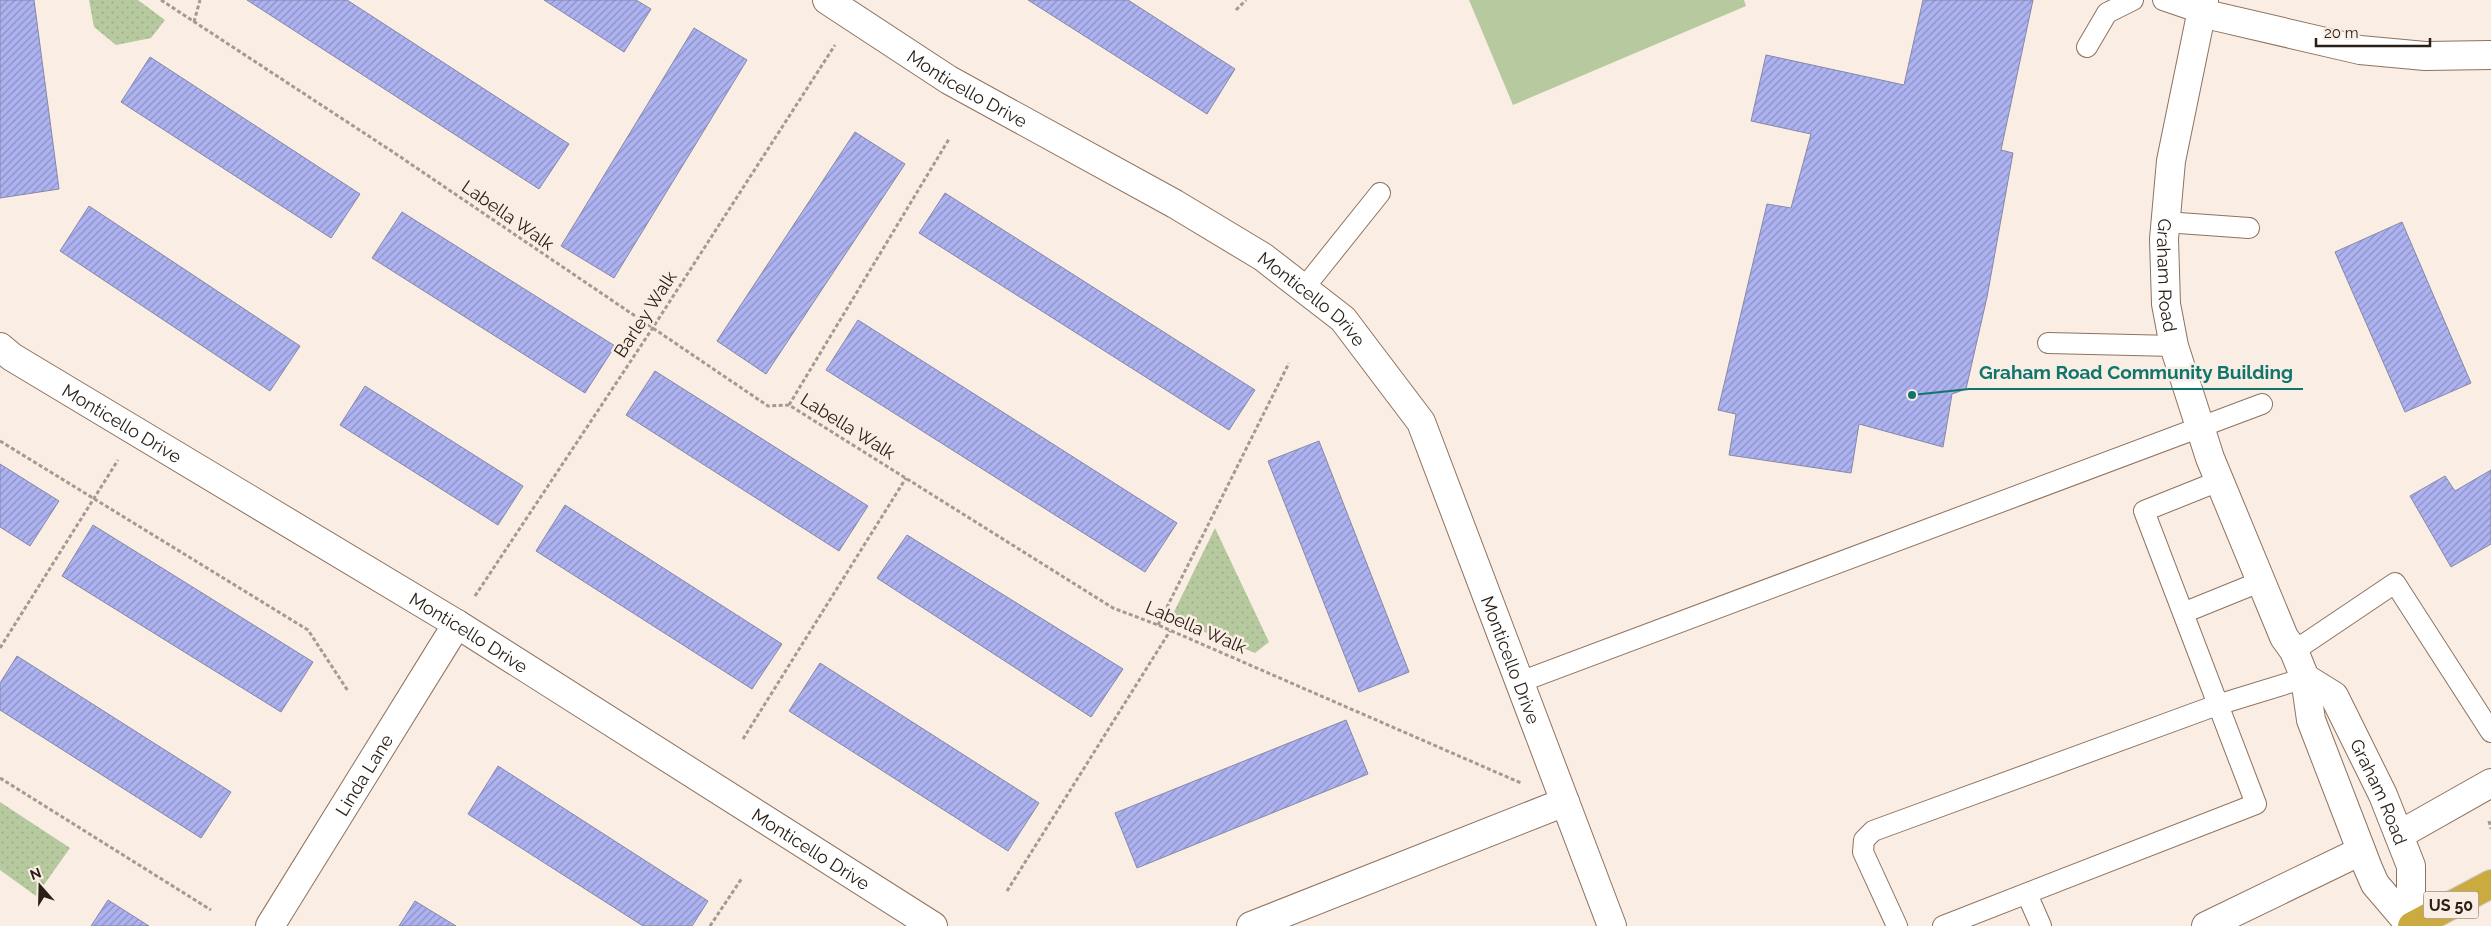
<svg xmlns="http://www.w3.org/2000/svg" width="2491" height="926" viewBox="0 0 2491 926" font-family="Raleway,sans-serif">
	<defs>
		<pattern id="park-dots" width="8" height="8" patternUnits="userSpaceOnUse" patternTransform="scale(1.25)"><rect width="8" height="8" fill="#b7ca9f"/><path d="M2 2h.1M6 6h.1" fill="none" stroke="#9ead88" stroke-width="1.8" stroke-linecap="round"/></pattern>
		<pattern id="building-hatch" width="6" height="6" patternUnits="userSpaceOnUse" patternTransform="scale(1.25)"><rect width="6" height="6" fill="#adb2f1"/><path d="M-1 1l2-2M0 6l6-6M5 7l2-2" fill="none" stroke="#8d90c2"/></pattern>
	</defs>
	<rect width="100%" height="100%" fill="#faede4"/>
	<path fill="#b7ca9f" d="M1469,0H1744L1746,6L1513,105Z"/>
	<path fill="url(#park-dots)" d="M89,0H138L165,20L151,38L116,45L94,27Z
		M1215,528L1269,642L1255,653L1171,618Z
		M0,802L70,848L36,896L0,870Z"/>
	<path fill="url(#building-hatch)" stroke="#8588a6" d="M0,0H34L59,189L0,198Z
		M247,0H347L569,144L539,189Z
		M544,0H636L651,9L624,52Z
		M1028,0H1128L1235,69L1207,114Z
		M1923,0H2033L2001,150L2013,153L1987,297L1966,389L1952,394L1943,447L1859,424L1851,473L1729,455L1736,414L1718,410L1767,204L1791,208L1811,134L1751,121L1766,55L1904,85Z
		M694,28L747,60L614,278L561,246Z
		M150,57L360,194L331,238L121,102Z
		M855,132L905,164L766,374L717,341Z
		M945,193L1255,390L1229,430L919,233Z
		M89,206L300,346L270,391L60,251Z
		M402,212L615,346L585,393L372,258Z
		M2402,222L2471,383L2405,412L2335,252Z
		M858,320L1177,523L1145,572L826,370Z
		M655,371L868,506L839,551L626,415Z
		M365,386L523,486L498,525L340,425Z
		M1319,441L1409,672L1359,692L1268,461Z
		M0,464L59,501L30,546L0,527Z
		M2491,470V544L2451,567L2410,496L2445,476L2455,491Z
		M565,505L782,644L752,689L536,551Z
		M93,525L313,662L281,712L62,576Z
		M907,535L1123,669L1091,717L877,578Z
		M17,656L231,792L201,838L0,710V683Z
		M820,663L1039,803L1008,851L789,711Z
		M1346,720L1368,774L1137,868L1115,813Z
		M498,766L708,901L692,926H643L468,814Z
		M108,900L149,926H91Z
		M415,901L456,926H399Z"/>
	<g fill="none" stroke-linecap="round" stroke-linejoin="round">
		<g stroke="#8e725e" stroke-width="22">
			<path id="lane" d="M2163,0L2201,13
				M2087,47L2107,13L2133,0
				M2165,222L2249,228
				M1304,288L1380,193
				M2048,343L2174,346
				M2183,613L2262,581
				M2294,651L2395,583L2491,732
				M1520,682L2262,404
				M2027,894L2041,926
				M1897,926L1863,852L1864,840L1873,831L2217,705L2305,678
				M1943,926L2256,804L2144,511L2219,481"/>
		</g>
		<g stroke="#8e725e" stroke-width="30">
			<g id="street">
				<path id="s1" d="M827,0L949,80L1175,204L1263,257L1343,319L1421,422L1612,926"/>
				<path d="M2201,13L2360,50L2425,56L2491,55"/>
				<path id="s2" d="M0,347L12,357L457,624L933,926"/>
				<path d="M2399,835L2491,783"/>
				<path id="s3" d="M270,926L457,624"/>
				<path d="M1251,926L1565,802"/>
				<path d="M2206,926L2361,851"/>
			</g>
		</g>
		<g stroke="#8e725e" stroke-width="30">
			<g id="secondary">
				<path id="s4" d="M2204,0L2171,161L2164,239L2166,304L2174,346L2210,458L2284,637L2294,651L2305,678L2311,720L2368,868L2375,884L2411,926"/>
				<path id="s5" d="M2305,678L2334,696L2383,795L2411,866V926"/>
			</g>
		</g>
		<g stroke="#d0cecc" stroke-width="30">
			<path id="highway" d="M2412,926L2491,884"/>
		</g>
		<path stroke="#a69991" stroke-width="3" stroke-dasharray="4 2.5" stroke-linecap="butt" d="M161,0L393,152L768,406L789,405L1113,608L1158,625L1521,783
			M1236,10L1246,0
			M194,22L200,0
			M789,405L949,139
			M0,441L308,630L348,691
			M475,596L652,329L835,45
			M1158,625L1289,363
			M0,648L118,460
			M743,739L906,478
			M0,778L211,910
			M2489,821L2491,829
			M1007,891L1170,631
			M710,926L742,878"/>
		<use href="#lane" stroke="#fff" stroke-width="20"/>
		<use href="#street" stroke="#fff" stroke-width="28"/>
		<use href="#secondary" stroke="#fff" stroke-width="28"/>
		<use href="#highway" stroke="#cbab3f" stroke-width="28"/>
	</g>
	<g text-anchor="middle" dominant-baseline="central" stroke-width="5" stroke-linejoin="round" paint-order="stroke">
		<rect fill="#faede4" stroke="#695e55" stroke-width="1" x="2423.5" y="891.5" width="55" height="27" rx="4"/>
		<g font-size="16" font-weight="bold" fill="#2b2018">
			<text x="2451" y="905">US 50</text>
		</g>
		<g font-size="18" fill="#2b2018" stroke="#faede4">
			<text stroke="none"><textPath href="#s1" startOffset="166">Monticello Drive</textPath></text>
			<text transform="translate(508 215) rotate(35)">Labella Walk</text>
			<text stroke="none"><textPath href="#s4" startOffset="279">Graham Road</textPath></text>
			<text stroke="none"><textPath href="#s1" startOffset="571">Monticello Drive</textPath></text>
			<text transform="translate(645 314) rotate(-57)">Barley Walk</text>
			<text stroke="none"><textPath href="#s2" startOffset="144">Monticello Drive</textPath></text>
			<text transform="translate(848 426) rotate(32)">Labella Walk</text>
			<text transform="translate(1196 627) rotate(23)">Labella Walk</text>
			<text stroke="none"><textPath href="#s2" startOffset="549">Monticello Drive</textPath></text>
			<text stroke="none"><textPath href="#s1" startOffset="991">Monticello Drive</textPath></text>
			<text stroke="none"><textPath href="#s3" startOffset="178">Linda Lane</textPath></text>
			<text stroke="none"><textPath href="#s5" startOffset="140">Graham Road</textPath></text>
			<text stroke="none"><textPath href="#s2" startOffset="954">Monticello Drive</textPath></text>
		</g>
	</g>
	<path fill="none" stroke="#0f766e" stroke-width="2" d="M1912 395L1969 389H2303"/>
	<circle fill="#0f766e" stroke="#faede4" stroke-width="2" cx="1912" cy="395" r="5"/>
	<g font-size="19" text-anchor="middle" font-weight="bold" fill="#0f766e" stroke="#faede4" stroke-width="5" stroke-linejoin="round" paint-order="stroke">
		<text x="2136" y="379">Graham Road Community Building</text>
	</g>
	<g transform="translate(40 886) rotate(340)" stroke="#faede4" stroke-width="4" paint-order="stroke">
	<path d="M0-4L9 19L0 12L-9 19Z" fill="#2b2018"/>
	<text y="-8" font-size="14" font-weight="bold" text-anchor="middle" fill="#2b2018">N</text>
	</g>
	<path d="M2316 38v8h114v-8" fill="none" stroke="#2b2018" stroke-width="2.5"/>
	<text x="2324" y="38" font-size="15" fill="#2b2018" stroke="#faede4" stroke-width="4" paint-order="stroke">20 m</text>
</svg>
